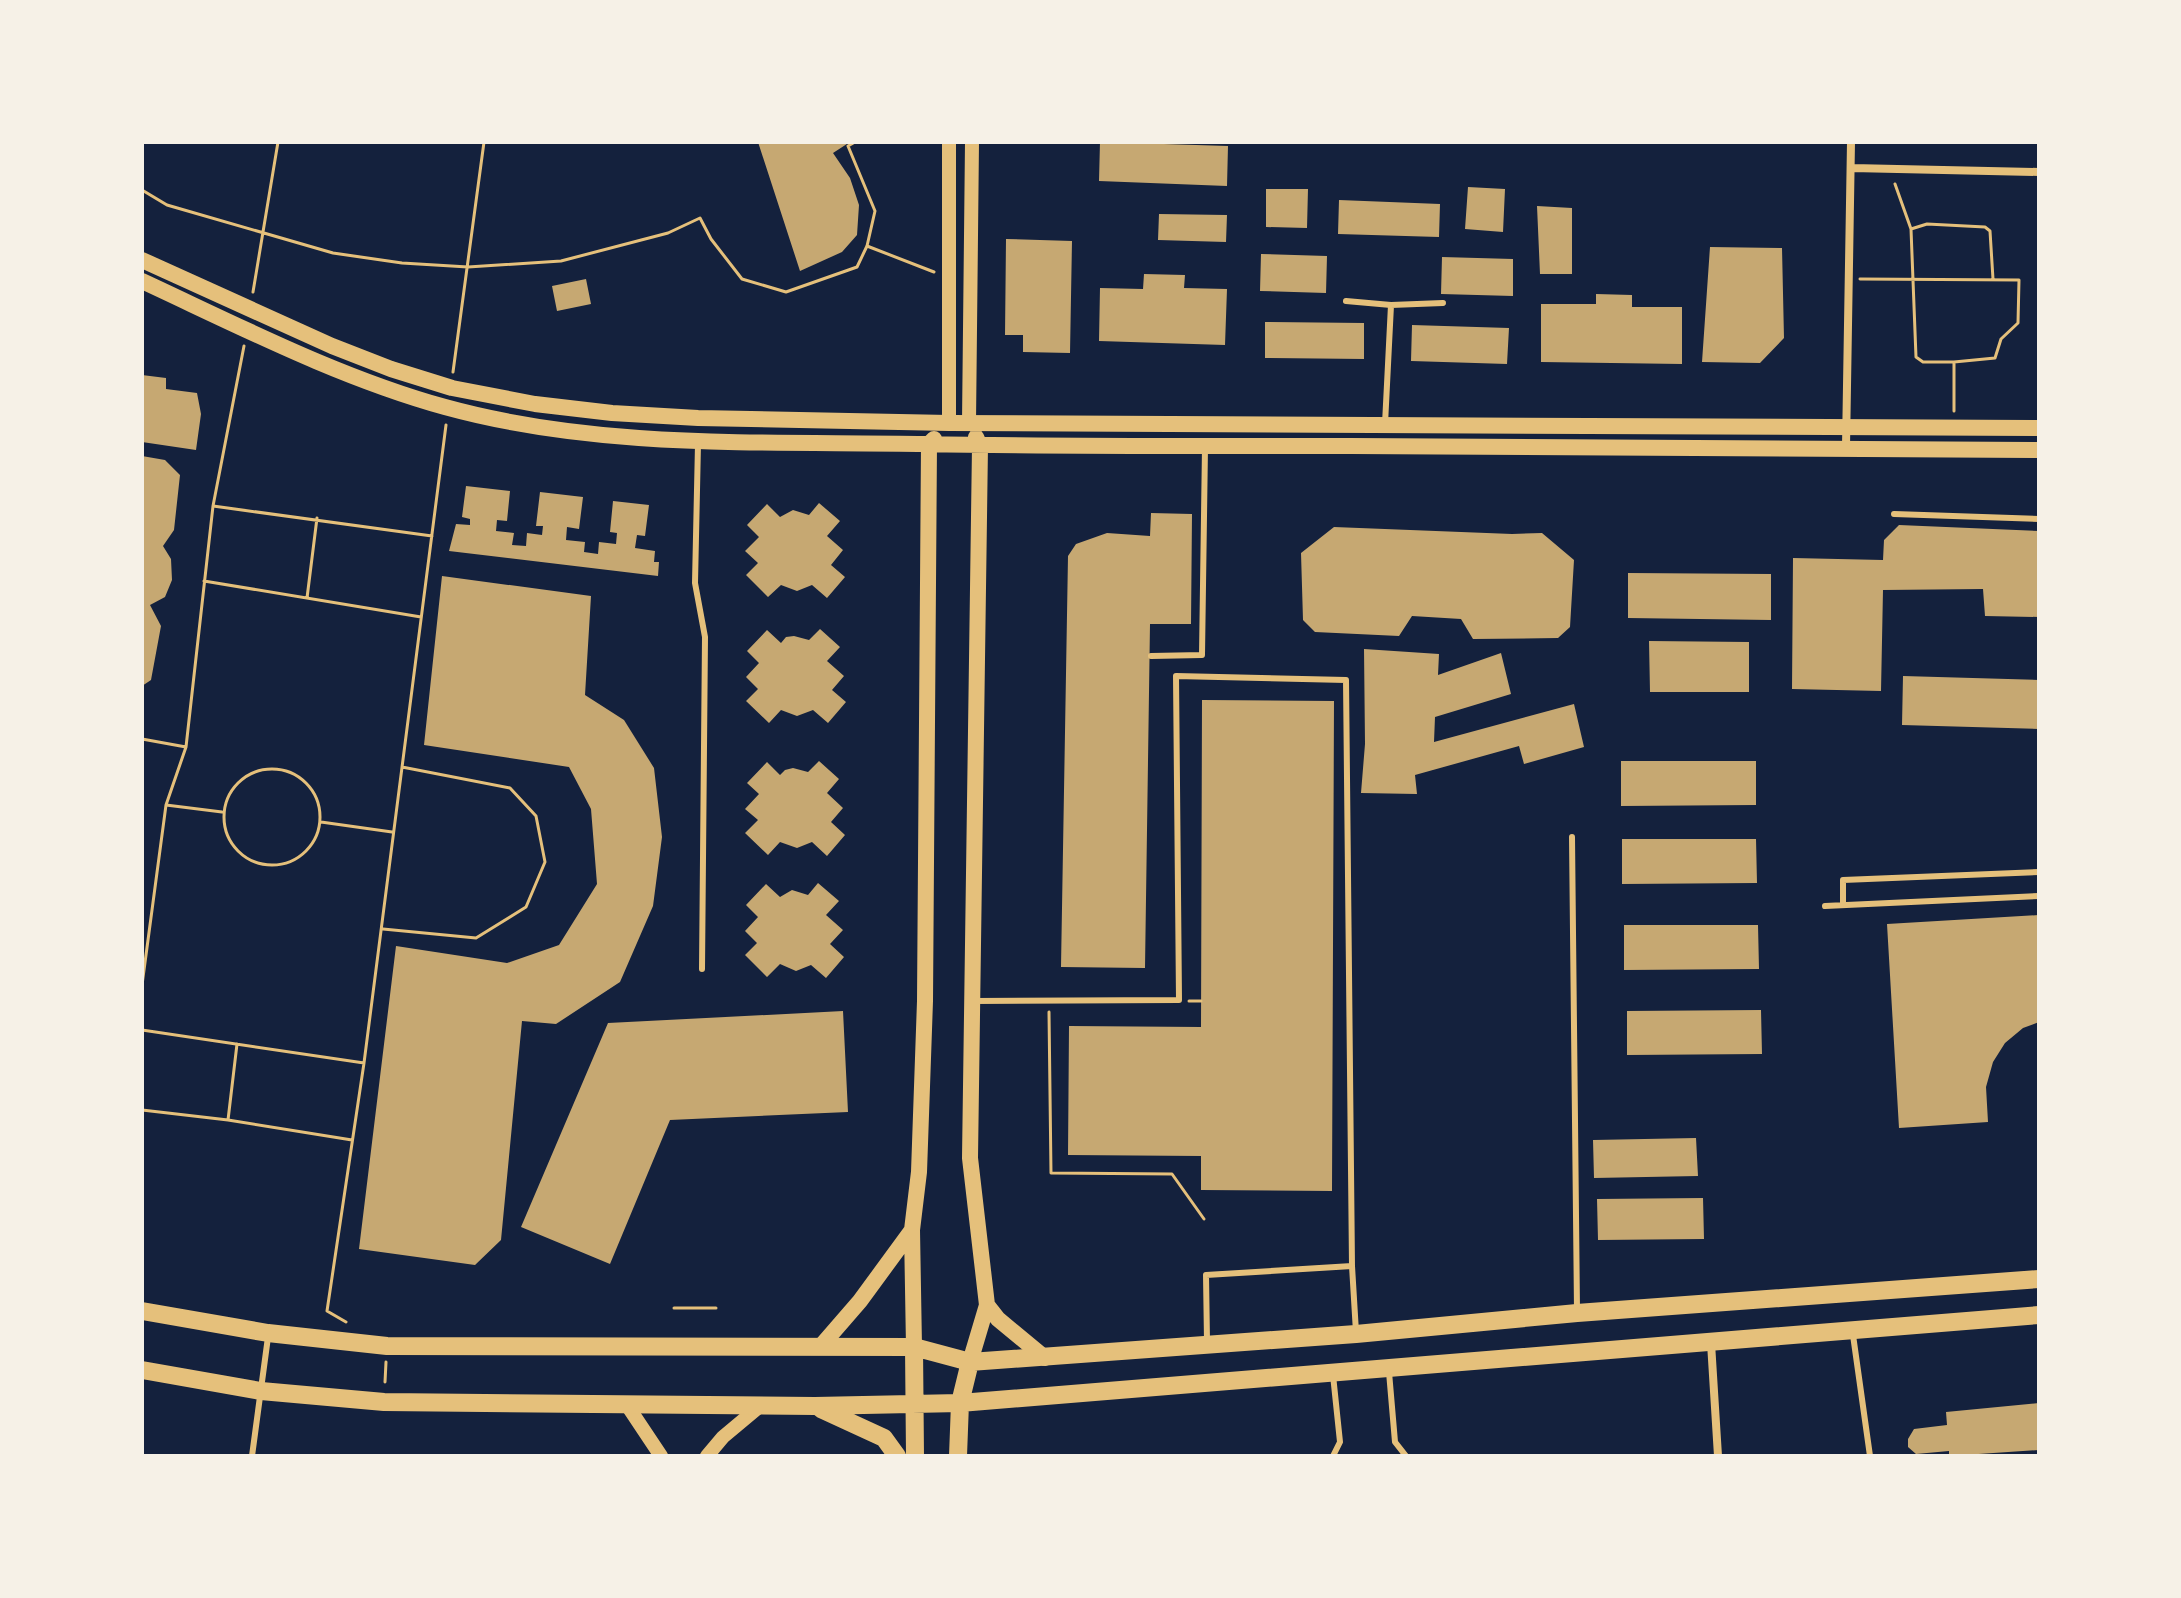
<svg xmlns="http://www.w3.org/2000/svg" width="2181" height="1598" viewBox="0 0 2181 1598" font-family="Karla,sans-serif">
	<rect width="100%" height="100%" fill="#14213d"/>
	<path fill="#c6a872" d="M758,142H850L833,153L850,178L859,205L857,235L842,252L800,271Z
		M1100,142L1228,146L1227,186L1099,181Z
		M1468,187L1505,189L1503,232L1465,229Z
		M1266,189H1308L1307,228L1266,227Z
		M1339,200L1440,204L1439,237L1338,234Z
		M1537,206L1572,208V274H1540Z
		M1159,214L1227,215L1226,242L1158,240Z
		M1006,239L1072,241L1070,353L1023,352V335H1005Z
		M1710,247L1782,248L1784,338L1760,363L1702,362Z
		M1261,254L1327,256L1326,293L1260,291Z
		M1442,257L1513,259V296L1441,294Z
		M1144,274L1185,275L1184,288L1227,289L1225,345L1099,341L1100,288L1143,289Z
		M586,279L591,304L557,311L552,286Z
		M1596,294L1632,295V307H1682V364L1541,362V304H1596Z
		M1265,322L1364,323V359L1265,358Z
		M1412,325L1509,328L1507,364L1411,361Z
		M142,375L166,378V389L197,393L201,414L196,450L142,442Z
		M142,456L165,460L180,475L174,530L163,546L171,559L172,580L165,597L150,605L161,626L151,680L142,686Z
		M466,486L510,491L507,521L497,520L496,531L514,533L512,545L526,546L527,533L542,535L543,526H536L540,492L583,497L579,529L567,527L566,540L585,542L584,552L598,554L599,542L616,544L617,533L610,532L613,501L649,505L645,536L637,535L635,548L655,551L654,562H659L658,576L449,551L456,524L470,525V519L462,517Z
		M819,503L840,521L827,536L843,550L831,565L845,577L827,598L812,585L797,591L781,585L768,597L746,575L758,563L745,551L759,537L747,525L767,504L780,517L793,510L809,515Z
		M1151,513L1192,514L1191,624H1150L1145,968L1061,967L1068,556L1076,544L1107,533L1150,536Z
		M1899,525L2039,531V617L1985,616L1983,589L1883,590L1881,691L1792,689L1793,558L1883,560L1884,540Z
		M1334,527L1512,534L1542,533L1574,560L1570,627L1558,638L1473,639L1461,619L1412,616L1399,636L1315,632L1303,620L1301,553Z
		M1628,573L1771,574V620L1628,618Z
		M442,576L591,596L585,695L624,720L654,768L662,837L653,906L620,982L556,1024L522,1021L501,1240L475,1265L359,1249L396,946L507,963L559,945L597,884L591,809L569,767L424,745Z
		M820,629L840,647L827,661L844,676L832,690L846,702L828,723L813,710L797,716L781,710L769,723L746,701L758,689L746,677L759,663L747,651L767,630L781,643L786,637L794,636L809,640Z
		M1649,641L1749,642V692H1650Z
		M1364,649L1439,654L1438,675L1501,653L1511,694L1435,717L1434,742L1574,704L1584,747L1524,764L1519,746L1415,775L1417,794L1361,793L1365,744Z
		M1903,676L2039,680V729L1902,725Z
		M1202,700L1334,701L1332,1191L1201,1190V1156L1068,1155L1069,1026L1201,1027Z
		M819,761L839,779L827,793L843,808L831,822L845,835L827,856L812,842L797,848L780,842L768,855L745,833L758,820L745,809L759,794L747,783L767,762L780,775L785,770L793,768L808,772Z
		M1621,761H1756V805L1621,806Z
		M1622,839H1756L1757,883L1622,884Z
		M818,883L839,901L826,915L843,930L830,944L844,957L826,978L811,965L796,971L780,964L767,977L745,955L757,943L745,931L758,917L746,905L766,884L780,897L792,890L808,895Z
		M2039,915V1022L2023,1028L2005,1043L1993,1062L1986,1087L1988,1122L1899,1128L1887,924Z
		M1624,925H1758L1759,969L1624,970Z
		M1761,1010L1762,1054L1627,1055V1011Z
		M843,1011L848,1112L670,1120L610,1264L521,1227L608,1023Z
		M1696,1138L1698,1176L1594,1178L1593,1140Z
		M1703,1198L1704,1239L1598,1240L1597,1199Z
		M2039,1403V1450L1949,1456V1451L1916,1454L1908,1447V1439L1914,1429L1947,1425L1946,1412Z"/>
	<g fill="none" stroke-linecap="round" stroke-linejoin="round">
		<path stroke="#e5c07b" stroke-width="3" d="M1895,184L1911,229
			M142,190L167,205L333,253L402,263L468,267L561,261L668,233L700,218L711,239L742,279L786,292L857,267L867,246L875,211L848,146L855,142
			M867,246L934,272
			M1860,279L2019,280L2018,323L2001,339L1995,358L1954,362V411
			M253,292L278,142
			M1954,362H1923L1916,357L1911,229L1927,224L1985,227L1990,231L1993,279
			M453,372L484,142
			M213,506L432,536
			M204,581L421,617
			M307,598L317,518
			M142,739L186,747
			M224 817a48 48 0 1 1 96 0a48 48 0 1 1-96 0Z
			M166,805L222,812
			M321,822L392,832
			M383,929L476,938L526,907L545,862L536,816L510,788L402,767
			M142,985L166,805L186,747L213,506L244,346
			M1189,1001H1201
			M1049,1012L1051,1173L1172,1174L1204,1219
			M142,1030L364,1063
			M142,1110L228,1120L352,1140
			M228,1120L237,1044
			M674,1308H716
			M346,1322L327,1311L364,1063L446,425
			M385,1382L386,1362"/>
		<path stroke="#e5c07b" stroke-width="6" d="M1346,301L1391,305L1443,303
			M1385,424L1391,305
			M698,444L695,583L705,637L702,969
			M1894,514L2039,519
			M1151,656L1202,655L1205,447
			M1572,837L1577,1310
			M1843,905V880L2039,872
			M1825,906L2039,896
			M974,1001L1179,1000L1176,676L1346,680L1352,1266L1356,1332
			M1853,1335L1870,1456
			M1207,1341L1206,1275L1352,1266
			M1389,1372L1395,1442L1406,1456
			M1333,1375L1340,1442L1333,1456
			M252,1456L268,1337"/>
		<path stroke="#e5c07b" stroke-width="8" d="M1852,168L2039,172
			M1846,447L1851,142
			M1711,1343L1718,1456"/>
		<path stroke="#e5c07b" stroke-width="14" d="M949,423V142
			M969,423L972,142
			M627,1405L661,1456
			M707,1456L723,1437L760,1406"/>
		<path stroke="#e5c07b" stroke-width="16" d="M142,260L332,346L391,369L452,388L535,404L612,413L698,418L949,423L2039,428
			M142,281C241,327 340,378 445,407C601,450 767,441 926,444C1068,447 1210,446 1352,446C1581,446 1810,447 2039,450
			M987,1305L998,1319L1045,1358
			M821,1346L860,1301L912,1230
			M914,1347L912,1230L919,1172L925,1001L929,444L934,439
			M970,1362L987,1305L970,1158L980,446L976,437"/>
		<path stroke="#e5c07b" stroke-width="18" d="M142,1311L268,1333L387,1346L914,1347L970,1362L1356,1334L1577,1313L2039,1279
			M914,1347L915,1456
			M142,1370L261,1391L384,1402L815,1406L960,1403L2039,1315
			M821,1409L884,1438L897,1456
			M958,1456L960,1403L970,1362"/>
	</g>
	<rect width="2181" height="1598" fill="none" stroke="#f6f1e7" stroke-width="288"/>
</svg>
